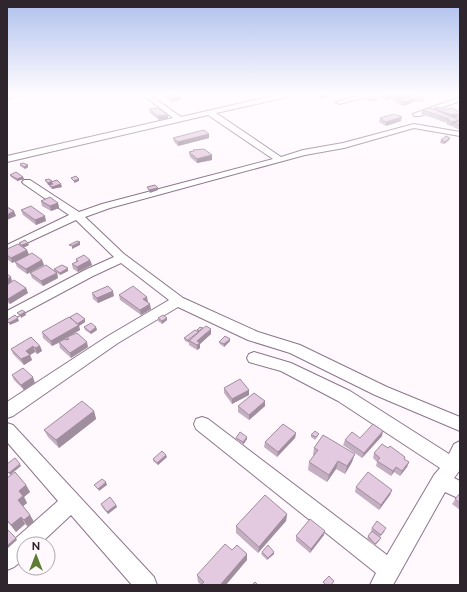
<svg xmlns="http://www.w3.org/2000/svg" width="467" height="592" viewBox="0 0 467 592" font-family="Raleway,sans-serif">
	<rect width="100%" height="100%" fill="#fff9fe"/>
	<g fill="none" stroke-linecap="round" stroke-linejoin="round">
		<g stroke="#8d7589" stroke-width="2">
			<path id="minor" d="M7,95H21L7,99Z
				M143,95H150L181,117L277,95H288V97L216,113L281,157L303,150L343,143L414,124L460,132V136L414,128L344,148L305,155L110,208L85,217L124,254L183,298L258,332L300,345L387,387L460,417V431L375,395L290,353L248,340L178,307L118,343L13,416L7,418V402L108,336L169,300L121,263L93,276L7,322V311L85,270L114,257L76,220L7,252V245L69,215L24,184L22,182L24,180H30L79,212L102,204L273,159L208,115L7,162V156L173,118Z
				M361,95H372L340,104L336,102Z
				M460,97V101L420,116H414L413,114Z
				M254,352L291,363L350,391L449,454L454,444L460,441V470L454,478L460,481V499L445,492L393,585H370L376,573L196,429L194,424L196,419L202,417L208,419L387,555L434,475L440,468L338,401L281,371L249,362L247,358L249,354Z
				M7,423L13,425L154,577L157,585H132L71,515L40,544H24V559L14,567L7,570V546L58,501L7,442Z"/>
		</g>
		<use href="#minor" fill="#fff" fill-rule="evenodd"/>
	</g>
	<path fill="#c4aec1" d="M163,95H179L181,96V100L172,102L163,96Z
		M314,95H335L321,99Z
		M378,95H420L424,97V98L423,102H413L404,106L397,104V100L395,101L390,99L385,100L377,97Z
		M365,97L377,100L371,102L365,99Z
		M434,108L460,112V119L455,118L460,120V130L453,127V125L451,126L446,124L447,123L421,114L422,110H433Z
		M149,109L168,115V119L159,120L150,113Z
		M380,118L401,121L386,126L379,122Z
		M173,138H209L178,146L174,142Z
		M450,138L449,140L444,144L440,143L441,140Z
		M193,150L212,160L197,163L190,157L189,152H193Z
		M20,164L28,167L25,169L20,166Z
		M10,175L23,177L24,179L17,181L11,177Z
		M45,180L52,182L62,187L52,189L50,187L49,185L52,184L48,185L46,182Z
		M41,201L58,203L59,208L51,211L42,206Z
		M21,210L46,221L36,225L23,215Z
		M19,243L29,245L24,247L27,250L29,255L12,263L7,259V249L20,244Z
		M76,259L90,260L92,265L78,272L73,269L72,264L76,262Z
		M42,260L44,265L27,274L17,267L15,262Z
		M54,269L68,271L60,275L57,273L58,278L43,286L32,278L30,273L54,271Z
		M7,274L11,277L12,282L26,288L28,293L10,304L7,302Z
		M92,293L114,296L98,303L93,299Z
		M119,295L148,302H147L151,309L141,315L120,300Z
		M70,317L85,319V322L79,326L80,330L69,336L88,347L71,358L60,348L59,343L52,346L43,338L42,332Z
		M158,318H167V320L162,324L158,321Z
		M84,327H96L97,330L91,334L85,330Z
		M197,330L211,334L200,344V348L197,350L189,345V343L185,341L184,338L197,331Z
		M230,341L224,347L220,344L219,342Z
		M40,346L42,351L37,354L35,352L30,355L32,360L24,365L13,354L11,349Z
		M12,375L35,383L24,390L14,380Z
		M224,388L249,395L232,404L224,393Z
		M238,406H265L249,420L238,412Z
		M94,411L96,419L59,448L48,437L44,430Z
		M296,433L295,438L277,457L264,447L265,442Z
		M311,435L318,436L315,440L311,437Z
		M382,436L362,458L343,445L345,440Z
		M247,437V439L243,445L236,440V438Z
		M314,448L352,462L345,474L336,469L327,482L308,470L309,462L314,456L313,455Z
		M388,448L405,457L404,459L409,462L407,467L400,476L394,472L391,476L376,466L377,462L373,458L374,453Z
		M167,457L158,465L153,461V459Z
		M7,478L26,485L30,492L24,497L27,503L23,506L30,515L34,522L28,527L25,524L16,532L7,521Z
		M356,487L392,490L390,495L379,510L355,492Z
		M460,493V510L452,504Z
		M101,504L116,505L117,507L108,514L102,507Z
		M287,514L286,521L258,553L236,533V526Z
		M372,528L385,531L380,537V540L375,546L367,539L368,536L372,531L371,530Z
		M324,535L310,553L296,541V536Z
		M232,550L247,554V560L201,585L198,582L197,575Z
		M262,552H274V554L267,560L261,554Z"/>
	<path fill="#a08d9d" d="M322,95H335L321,99Z
		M391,95L390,99L385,100V97Z
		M404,95H414L407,96V98L403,99Z
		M181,96V100L172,102V98Z
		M402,96L401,99L397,100L395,101L396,97Z
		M378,98L377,100L371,102L372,100Z
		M414,99L413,102L404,106L405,102Z
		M457,114L456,118L450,119L451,115Z
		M168,115V119L159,120L158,116Z
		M402,117L401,121L386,126V122Z
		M460,120L459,124L454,123L453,125L451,126L452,122Z
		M209,134V138L178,146V142Z
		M450,138L449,140L444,144L445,142Z
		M212,155V160L197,163V159Z
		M28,165V167L25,169L24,167Z
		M23,177L24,179L17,181V179Z
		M79,179V181L74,183V181Z
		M52,181L51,182L52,184L48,185V183Z
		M61,184L62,187L52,189V187Z
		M158,188V190L150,193L149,190Z
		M58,203L59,208L51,211L50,206Z
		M14,211L16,216L7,220V215Z
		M45,216L46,221L36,225L35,220Z
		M80,242V245L72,249V246Z
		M28,243L29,245L23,248L22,245Z
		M27,250L29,255L12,263L11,258Z
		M42,260L44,265L27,274L26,269Z
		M90,260L92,265L78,272L77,267Z
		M68,268V271L60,275V273Z
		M57,273L58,278L43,286L41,281Z
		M11,277L12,282L7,285V279Z
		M26,288L28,293L10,304L8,299Z
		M113,291L114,296L98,303L97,298Z
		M147,297L148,302L144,304L143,299Z
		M150,304L151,309L141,315L140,310Z
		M25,312L26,315L21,318L20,315Z
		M18,318L19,321L10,325L9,323Z
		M167,318V320L162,324V321Z
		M85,319V322L79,326L80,330L52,346L51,341Z
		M96,327L97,330L91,334L90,332Z
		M211,329V334L200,344V348L197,350V341Z
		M230,339V341L224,347V344Z
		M87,342L88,347L71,358L70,353Z
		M33,346L35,352L30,355L32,360L24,365L21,359L26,351Z
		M40,346L42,351L37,354L35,348Z
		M33,377L35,383L24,390L21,385Z
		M249,390V395L232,404V399Z
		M265,401V406L249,420V415Z
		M94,411L96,419L59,448L56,440Z
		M383,431L382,436L362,458L364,453Z
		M296,433L295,438L277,457L278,452Z
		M247,437V439L243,445V442Z
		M355,454L352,462L345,474L347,466Z
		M166,455L167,457L158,465L157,463Z
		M338,461L336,469L327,482L329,475Z
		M409,462L407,467L400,476L402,471Z
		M20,464L21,466L10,475L9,473Z
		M396,467L394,472L391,476L393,471Z
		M106,482L107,485L99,491L98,489Z
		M26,485L30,492L24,497L27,503L22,507L18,500L19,491Z
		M392,490L390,495L379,510L381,505Z
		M116,505L117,507L108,514L107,512Z
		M287,514L286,521L258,553L259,547Z
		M30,515L34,522L28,527L24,520Z
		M21,517L25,524L16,532L11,525Z
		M325,531L324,535L310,553L311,549Z
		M16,538L17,540L8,548L7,546Z
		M274,552V554L267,560L268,558Z
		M247,554V560L226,585H220Z"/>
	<path fill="#e4cae0" stroke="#a08d9d" d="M167,95H179L181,96L172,98Z
		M381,95H400L402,96L396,97L391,95L385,97Z
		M412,95H420L424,97H422L424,98L414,99L405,102L397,100L406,97L412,99L407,96Z
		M371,96L378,98L372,100L365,97Z
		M438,107L445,110L452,108L460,112V115L457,114L451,115L434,108Z
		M158,108L168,115L158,116L149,109Z
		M428,108L433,109L460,120L452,122L447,120L449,119L422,110Z
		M394,114L402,117L386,122L380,118Z
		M460,121V125L454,123Z
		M204,130L209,134L178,142L173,138Z
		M446,136L450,138L445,142L441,140Z
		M204,149L212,155L197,159L189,152L194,151L193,150Z
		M23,163L28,165L24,167L20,164Z
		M16,172L23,177L17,179L10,175Z
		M76,176L79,179L74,181L71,178Z
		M49,179L52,181L48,183L45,180Z
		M57,180L61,184L52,187L49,185L53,184L51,182Z
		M155,185L158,188L149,190L147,187Z
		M50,197L58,203L50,206L41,201Z
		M31,206L45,216L35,220L21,210Z
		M7,207L14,211L7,215Z
		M25,240L28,243L22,245L19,243Z
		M77,241L80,242L72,246L69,245Z
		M18,244L27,250L11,258L7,255V249Z
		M32,253L42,260L26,269L15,262Z
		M84,255L90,260L77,267L72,264L78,261L76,259Z
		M46,265L57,273L41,281L30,273Z
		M62,265L68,268L60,273L54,269Z
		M7,274L11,277L7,279Z
		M14,280L26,288L8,299L7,298V285Z
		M108,286L113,291L97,298L92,293Z
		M133,286L147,297L143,299L150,304L140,310L119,295Z
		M22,310L25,312L20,315L17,313Z
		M77,313L85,319L77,324L70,317Z
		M15,315L18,318L9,323L7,321V320Z
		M163,315L167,318L162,321L158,318Z
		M69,317L79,325L51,341L42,332Z
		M91,323L96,327L90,332L84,327Z
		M206,326L211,329L197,341L200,343L197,345L188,340Z
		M200,327L203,328L199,331L197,330Z
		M195,330L199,332L189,341L184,338Z
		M77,333L87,342L70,353L59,342L65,339L66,340L69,339L67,337Z
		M225,336L230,339L224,344L219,342Z
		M31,337L40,346L35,348L33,346L26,351L30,355L21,359L11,349Z
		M23,368L33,377L21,385L12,375Z
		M240,379L249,390L232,399L224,388Z
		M254,393L265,401L249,415L238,406Z
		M82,401L94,411L56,440L44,430Z
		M283,424L296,433L278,452L265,442Z
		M373,424L383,431L364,453L345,440L352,432L360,438Z
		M315,431L319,434L316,437L311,435Z
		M240,432L247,437L243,442L236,438Z
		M323,435L355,454L347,466L338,461L329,475L309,462L318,450L314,448Z
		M382,444L388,448L390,446L405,457L404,459L409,462L402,471L396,467L393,471L377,461L380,458L374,453Z
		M162,451L166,455L157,463L153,459Z
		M15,458L20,464L9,473L7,471V464Z
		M15,472L26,485L19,491L23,496L18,500L30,515L24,520L21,517L11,525L7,520V478Z
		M368,472L392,490L381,505L356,487Z
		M102,479L106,482L98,489L94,485Z
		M460,493V503L455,499Z
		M265,495L287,514L259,547L236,526Z
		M110,497L116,505L107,512L101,504Z
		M310,519L325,531L311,549L296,536Z
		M377,521L386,528L381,535L372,528Z
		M8,530L16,538L7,546V531Z
		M372,531L381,538L375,544L368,536Z
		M225,544L232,550L237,545L247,554L220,585H201L204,582L197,575Z
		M268,545L274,552L268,558L262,552Z
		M329,576L334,581L331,585H326L323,582Z
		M255,582L258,585H252Z"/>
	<linearGradient id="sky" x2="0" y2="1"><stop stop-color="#afc0ed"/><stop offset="0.53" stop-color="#fffcff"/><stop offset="1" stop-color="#fffcff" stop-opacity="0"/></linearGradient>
	<rect width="467" height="178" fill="url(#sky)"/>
	<rect width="467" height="592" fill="none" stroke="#2e252d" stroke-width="16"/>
	<g transform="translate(36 556)"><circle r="19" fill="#fff9fe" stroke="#aba4aa"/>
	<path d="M0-3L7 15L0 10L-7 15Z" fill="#5d7b31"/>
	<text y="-6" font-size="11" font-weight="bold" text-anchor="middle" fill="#2e252d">N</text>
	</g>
</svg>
